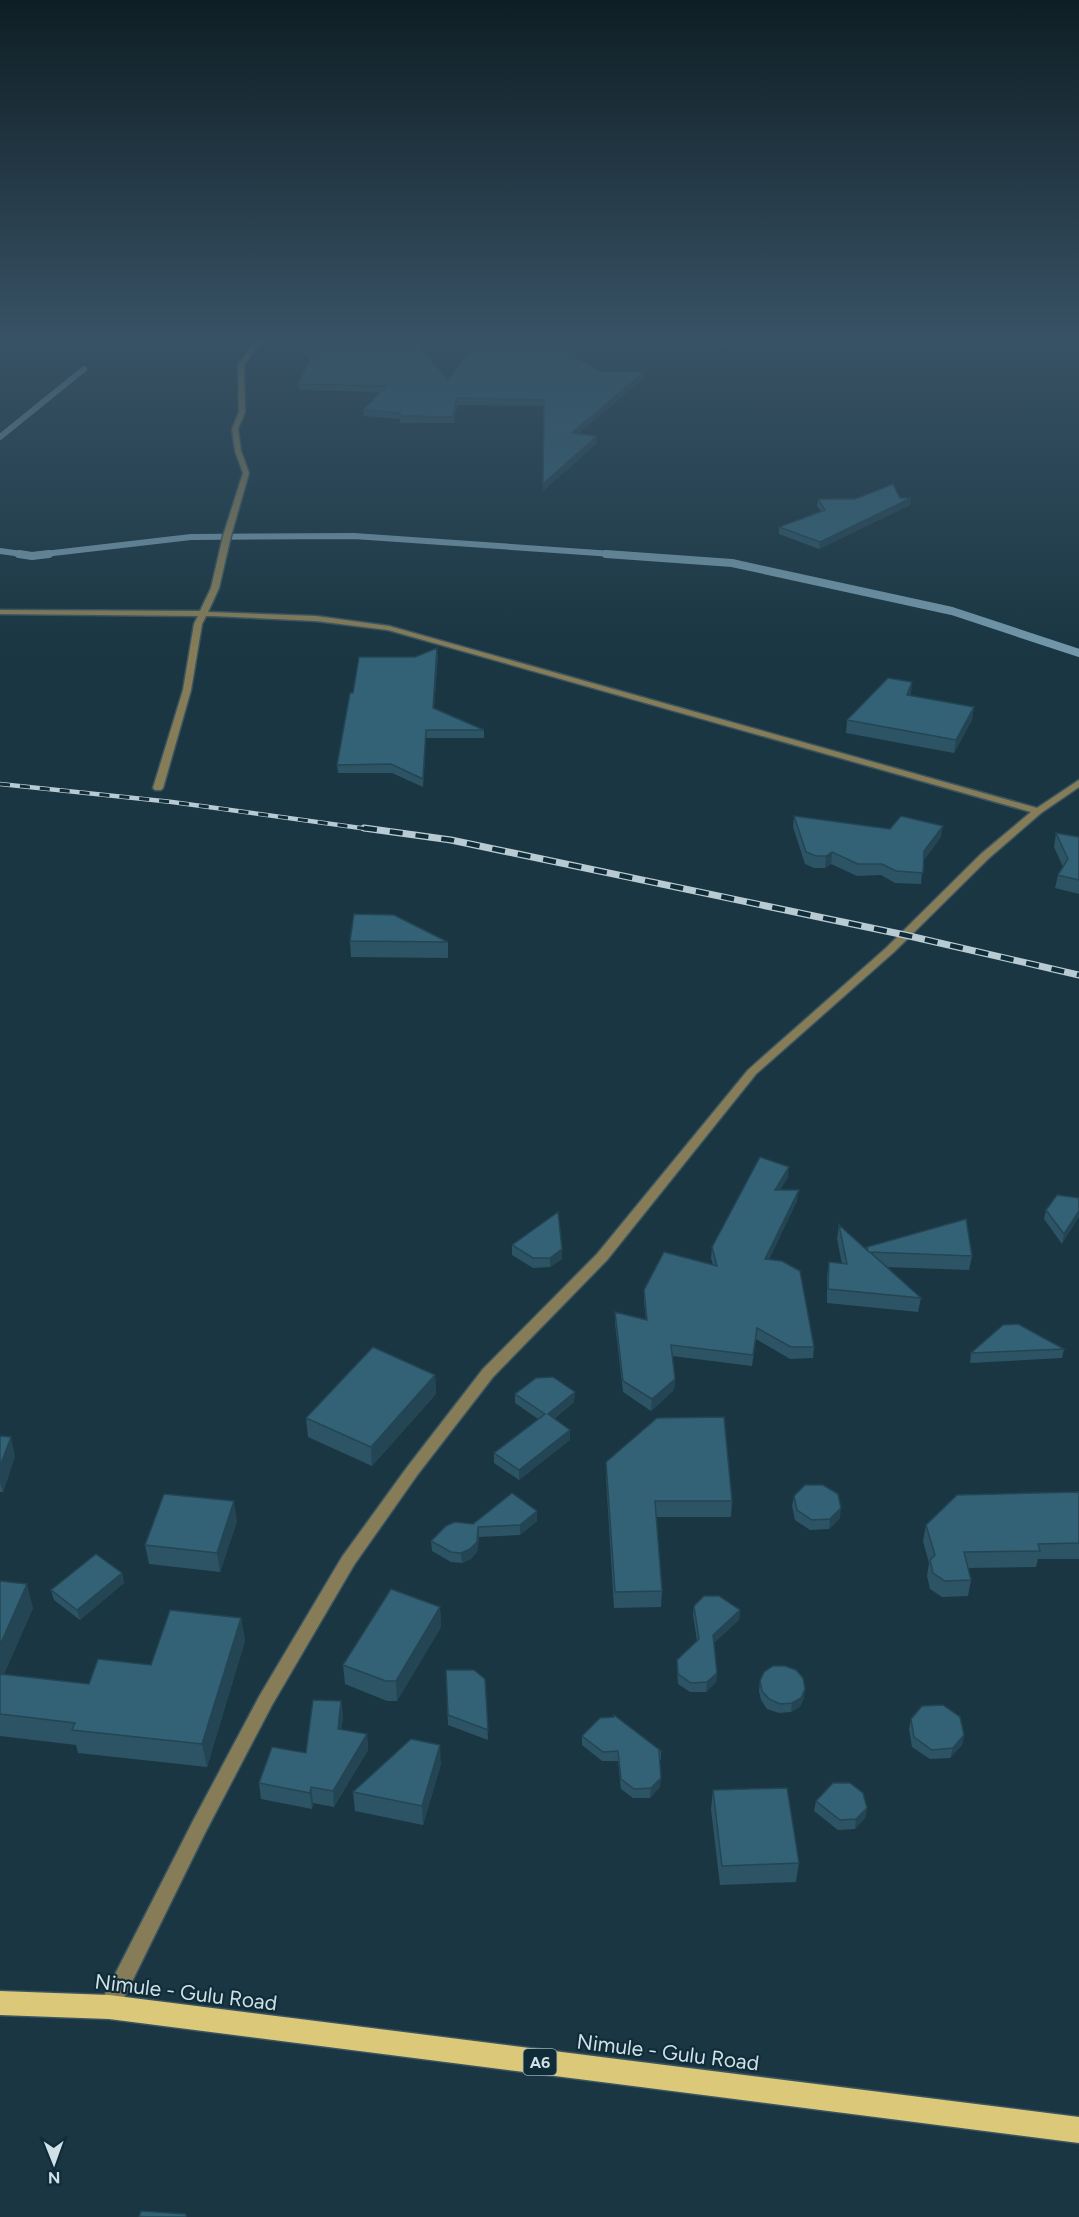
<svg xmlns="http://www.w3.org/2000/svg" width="1079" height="2217" viewBox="0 0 1079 2217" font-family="Figtree,sans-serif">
	<rect width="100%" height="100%" fill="#1a3642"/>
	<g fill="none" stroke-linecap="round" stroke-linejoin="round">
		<path stroke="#7298a9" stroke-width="6" d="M0,437L84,369
			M0,551L29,555
			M36,555L191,537L354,536L627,555"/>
		<path stroke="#7298a9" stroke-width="8" d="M19,554L32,556L49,554
			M606,554L732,563L952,611L1079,653"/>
		<g stroke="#3b5560" stroke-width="3">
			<path id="street" d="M259,341H266L255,349L244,365L245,412L238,429L241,451L249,473L231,536L219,588L208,612L316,616L389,626L1037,808L1079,780V787L1041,813L989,858L894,952L756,1074L607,1260L493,1377L418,1474L354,1565L272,1705L205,1833L116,2014L109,2016L102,2014L99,2007L102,2000L193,1821L260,1695L342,1557L408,1466L483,1369L597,1254L748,1070L886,948L981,854L1031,812L388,630L316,621L213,616H206L202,624L191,690L163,788L161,790H155L153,788L183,690L194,624L198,616L0,614V610L200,611L211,588L223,536L243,473L235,451L232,429L239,412L238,365L251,347Z"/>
		</g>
		<g stroke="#3b5560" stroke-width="3">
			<path id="primary" d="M0,1991L109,1995L1079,2117V2143L109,2019L0,2015Z"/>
		</g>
		<use href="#street" fill="#867d58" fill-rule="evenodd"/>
		<use href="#primary" fill="#dbc878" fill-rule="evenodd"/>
		<g stroke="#b9cbd2" stroke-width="4.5">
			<path id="rail-far1" d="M0,784L172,802L375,830"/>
		</g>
		<g stroke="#b9cbd2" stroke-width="7">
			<path id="rail" d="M364,828L451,840L905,935L1079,975"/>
		</g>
		<use href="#rail-far1" stroke="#0f2c38" stroke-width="3" stroke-dasharray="10" stroke-linecap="butt"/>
		<use href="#rail" stroke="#0f2c38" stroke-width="4.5" stroke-dasharray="13" stroke-linecap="butt"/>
	</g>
	<path fill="#2c5465" d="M304,341L448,380L577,341L575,357L600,371L644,372V378L578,434L597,443L543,491L544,406L457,405L454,423H400V419L364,416L363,410L380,392L299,390L298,384L312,356L303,355L302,349Z
		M911,498L910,505L819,549L779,534V527L821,511L817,506L818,499Z
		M438,655L434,708L484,730V738H426L423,787L392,773H338L337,765L353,693L415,657Z
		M910,696L974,707L972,720L954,753L846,733L847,720Z
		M794,816L941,837L923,861L921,884L895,883L881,875L857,876L831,864L825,868H814L805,864L793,827Z
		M1056,833L1079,837V894L1055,888L1058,875L1063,867L1054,847Z
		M350,941L448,942V958L351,957Z
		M788,1177L780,1190L797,1201L769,1259L814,1347L813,1358L790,1359L756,1339L752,1366L672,1356L675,1379L674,1390L651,1411L623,1392L615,1323V1312L646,1320L644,1301V1290L713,1265L711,1258L712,1247Z
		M1079,1198L1062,1244L1044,1219L1046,1210Z
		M839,1225L867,1250V1247L972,1256L969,1270L886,1267L921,1298L918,1312L827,1303V1276L829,1262L842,1264L837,1239Z
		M512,1245L562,1249V1259L550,1267L533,1268L512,1255Z
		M1064,1349L1062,1358L970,1363L971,1353Z
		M435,1375L436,1394L372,1466L308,1437L306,1418Z
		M575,1392L574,1402L554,1419L570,1440L519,1480L494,1463V1453L538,1419L515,1403V1394Z
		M0,1436L15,1456L3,1492H0Z
		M606,1462L732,1501L731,1517H656L662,1591L661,1607L614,1608L606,1478Z
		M1079,1492V1559H1038L1036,1567L968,1568L971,1580L968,1596L942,1597L930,1589L927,1576L929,1563L923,1541L926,1525Z
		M794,1496L840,1518L829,1529L810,1530L795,1520L792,1506Z
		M237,1521L220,1572L149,1564L145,1545Z
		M537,1521L520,1535L479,1537L477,1552L471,1559L462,1563L451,1562L432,1551L431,1541L473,1524Z
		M122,1573L124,1583L80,1620L54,1600L51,1590Z
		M0,1581L33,1608L4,1674L89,1684L151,1665L241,1618L245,1641L207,1767L78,1753L76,1745L0,1736Z
		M694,1606L740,1610L739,1620L713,1643L717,1673L716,1682L706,1692H690L678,1684L677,1670V1660L697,1641L693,1615Z
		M440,1607L441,1627L397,1701H387L345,1684L343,1665Z
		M446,1670L485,1679L488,1740L448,1725Z
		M760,1681L804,1698L800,1707L791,1712L779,1713L767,1709L761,1700L759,1691Z
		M341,1701L343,1717L341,1730L367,1734L368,1750L334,1807L313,1803L312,1809L261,1799L259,1783L306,1753Z
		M911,1719L964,1735L962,1745L950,1758L930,1759L912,1747L909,1729Z
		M582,1736L661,1751V1760H660V1787L650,1798H633L621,1789L618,1761H602L582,1745Z
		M441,1764L423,1825L355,1811L353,1792Z
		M713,1790L799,1863L796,1882L720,1885L711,1809Z
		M816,1801L867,1808L865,1818L855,1829L838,1830L814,1811Z"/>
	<path fill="#244553" d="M729,341H775L703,351V345Z
		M644,372V378L572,439V433Z
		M457,398V405L454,423L453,417Z
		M597,436V443L543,491V484Z
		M911,498L910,505L819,549L820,542Z
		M437,648L438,655L433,716V708Z
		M912,682L911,695L906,708L907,695Z
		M974,707L972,720L954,753L956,740Z
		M426,730V738L423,787V779Z
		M943,826L941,837L922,863L924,851Z
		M832,852L831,864L825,868L826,856Z
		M789,1167L788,1177L774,1201L775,1190Z
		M799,1190L797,1201L764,1270L765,1259Z
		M1079,1211V1217L1062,1244L1064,1234Z
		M562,1249V1259L550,1267V1258Z
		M435,1375L436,1394L372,1466L371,1447Z
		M675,1379L674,1390L651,1411L652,1399Z
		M575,1392L574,1402L547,1424L548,1414Z
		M570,1430V1440L519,1480V1470Z
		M11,1437L15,1456L3,1492L0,1482V1466Z
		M234,1501L237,1521L220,1572L217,1553Z
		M841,1508L840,1518L829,1529L830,1519Z
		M537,1511V1521L520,1535V1525Z
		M478,1527L479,1537L477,1552L471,1559L462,1563L461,1553Z
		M122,1573L124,1583L80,1620L77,1610Z
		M27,1584L33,1608L0,1683V1645Z
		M440,1607L441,1627L397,1701L396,1681Z
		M740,1610L739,1620L712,1645L713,1635Z
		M241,1618L245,1641L207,1767L202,1744Z
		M717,1673L716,1682L706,1692L707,1682Z
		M805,1689L804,1698L800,1707L791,1712L792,1703Z
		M341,1701L343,1717L339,1745L338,1729Z
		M367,1734L368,1750L334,1807L333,1791Z
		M964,1735L962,1745L950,1758L953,1748Z
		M440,1745L441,1764L423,1825L422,1806Z
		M661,1778L660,1787L650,1798L651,1788Z
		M311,1787L313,1803L312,1809L310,1793Z
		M867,1808L865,1818L855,1829L856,1819Z"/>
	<path fill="#336276" stroke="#244553" stroke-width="1.5" d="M304,341H415L448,380L473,346L474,341H577L575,357L600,371L644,372L572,433L597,436L543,484L544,400L457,398L453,417L400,416V413L363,410L386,386L298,384L314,350L302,349Z
		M702,341H729L703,345Z
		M893,484L900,498H911L820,542L779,527L825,510L818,499H855Z
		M437,648L433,708L484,730H426L423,779L391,764L337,765L350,693H353L359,657H415Z
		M888,678L912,682L907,695L974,707L956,740L847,720Z
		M794,816L890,829L901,816L943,826L924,851L923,873L896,871L882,864H858L832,852L826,856H816L806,852Z
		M1056,833L1079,837V880L1058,875L1068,859Z
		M354,914L394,915L448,942L350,941Z
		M760,1157L789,1167L775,1190H799L765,1259L782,1261L800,1271L814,1347H791L757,1328L753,1355L671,1345L675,1379L652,1399L623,1381L615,1312L647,1320L644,1290L664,1252L717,1266L712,1247Z
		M1057,1195L1079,1198V1211L1064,1234L1046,1210Z
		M558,1212L562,1249L550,1258H533L512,1245Z
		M966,1219L972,1256L870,1252L921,1298L828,1289L829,1262L847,1264L839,1225L868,1251L867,1247Z
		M1018,1324L1064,1349L971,1353L1003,1325Z
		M373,1347L435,1375L371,1447L306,1418Z
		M553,1377L575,1392L548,1414L570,1430L519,1470L494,1453L545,1414L515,1394L536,1378Z
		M724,1417L732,1501H655L662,1591L615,1592L606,1462L657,1418Z
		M0,1436L11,1437L0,1466Z
		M805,1485H823L838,1494L841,1508L830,1519L812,1520L797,1510L794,1496Z
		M1079,1492V1543L1038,1544L1040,1551L964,1552L971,1580L945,1581L933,1573L930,1560L935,1555L926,1525L957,1495Z
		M512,1493L537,1511L520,1525L478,1527L477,1542L470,1549L461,1553L451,1552L431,1541L446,1526L455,1522L473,1524Z
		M164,1494L234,1501L217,1553L145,1545Z
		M96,1554L122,1573L77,1610L51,1590Z
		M0,1581L27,1584L0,1645Z
		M391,1589L440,1607L396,1681H386L343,1665Z
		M704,1596H719L740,1610L713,1635L717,1673L707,1682L691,1683L678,1674L677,1660L699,1639L694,1606Z
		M170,1610L241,1618L202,1744L72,1730L75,1723L0,1714V1674L89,1684L98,1659L151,1665Z
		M773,1666H785L796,1670L803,1678L805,1689L801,1698L792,1703L780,1704L769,1699L762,1691L760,1681L764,1672Z
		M446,1670H474L485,1679L488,1730L448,1715Z
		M313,1700L341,1701L338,1729L367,1734L333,1791L311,1787L310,1793L259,1783L272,1747L306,1753Z
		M943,1705L960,1717L964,1735L953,1748L932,1750L914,1737L911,1719L922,1706Z
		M614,1715L661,1751H659L661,1778L651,1788L634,1789L621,1779L618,1751L603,1752L582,1736L600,1718L614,1717Z
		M411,1739L440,1745L422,1806L353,1792Z
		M833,1783H850L863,1793L867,1808L856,1819L840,1820L816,1801Z
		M787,1788L799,1863L722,1866L713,1790Z
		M141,2211L186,2214V2217H139Z"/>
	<linearGradient id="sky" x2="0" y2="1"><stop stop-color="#0e1e24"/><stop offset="0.52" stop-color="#385265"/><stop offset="1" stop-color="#385265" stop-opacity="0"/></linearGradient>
	<rect width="1079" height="652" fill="url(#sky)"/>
	<g text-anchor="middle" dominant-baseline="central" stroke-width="4.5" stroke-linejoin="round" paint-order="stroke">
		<rect fill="#0f2c38" stroke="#96aab2" stroke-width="1.5" x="523.5" y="2049" width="33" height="26" rx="4.5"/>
		<g font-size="16" font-weight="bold" fill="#d0e0e7">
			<text x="540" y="2062">A6</text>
		</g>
		<g font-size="21" fill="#d0e0e7" stroke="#0f2c38">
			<text transform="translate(186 1992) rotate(7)">Nimule - Gulu Road</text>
			<text transform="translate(668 2052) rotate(7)">Nimule - Gulu Road</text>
		</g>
	</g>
	<g transform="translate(54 2163) rotate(179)" stroke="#0f2c38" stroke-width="4.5" paint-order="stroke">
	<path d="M0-4.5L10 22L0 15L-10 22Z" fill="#d0e0e7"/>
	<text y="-9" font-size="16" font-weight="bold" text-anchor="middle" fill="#d0e0e7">N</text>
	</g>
</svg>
